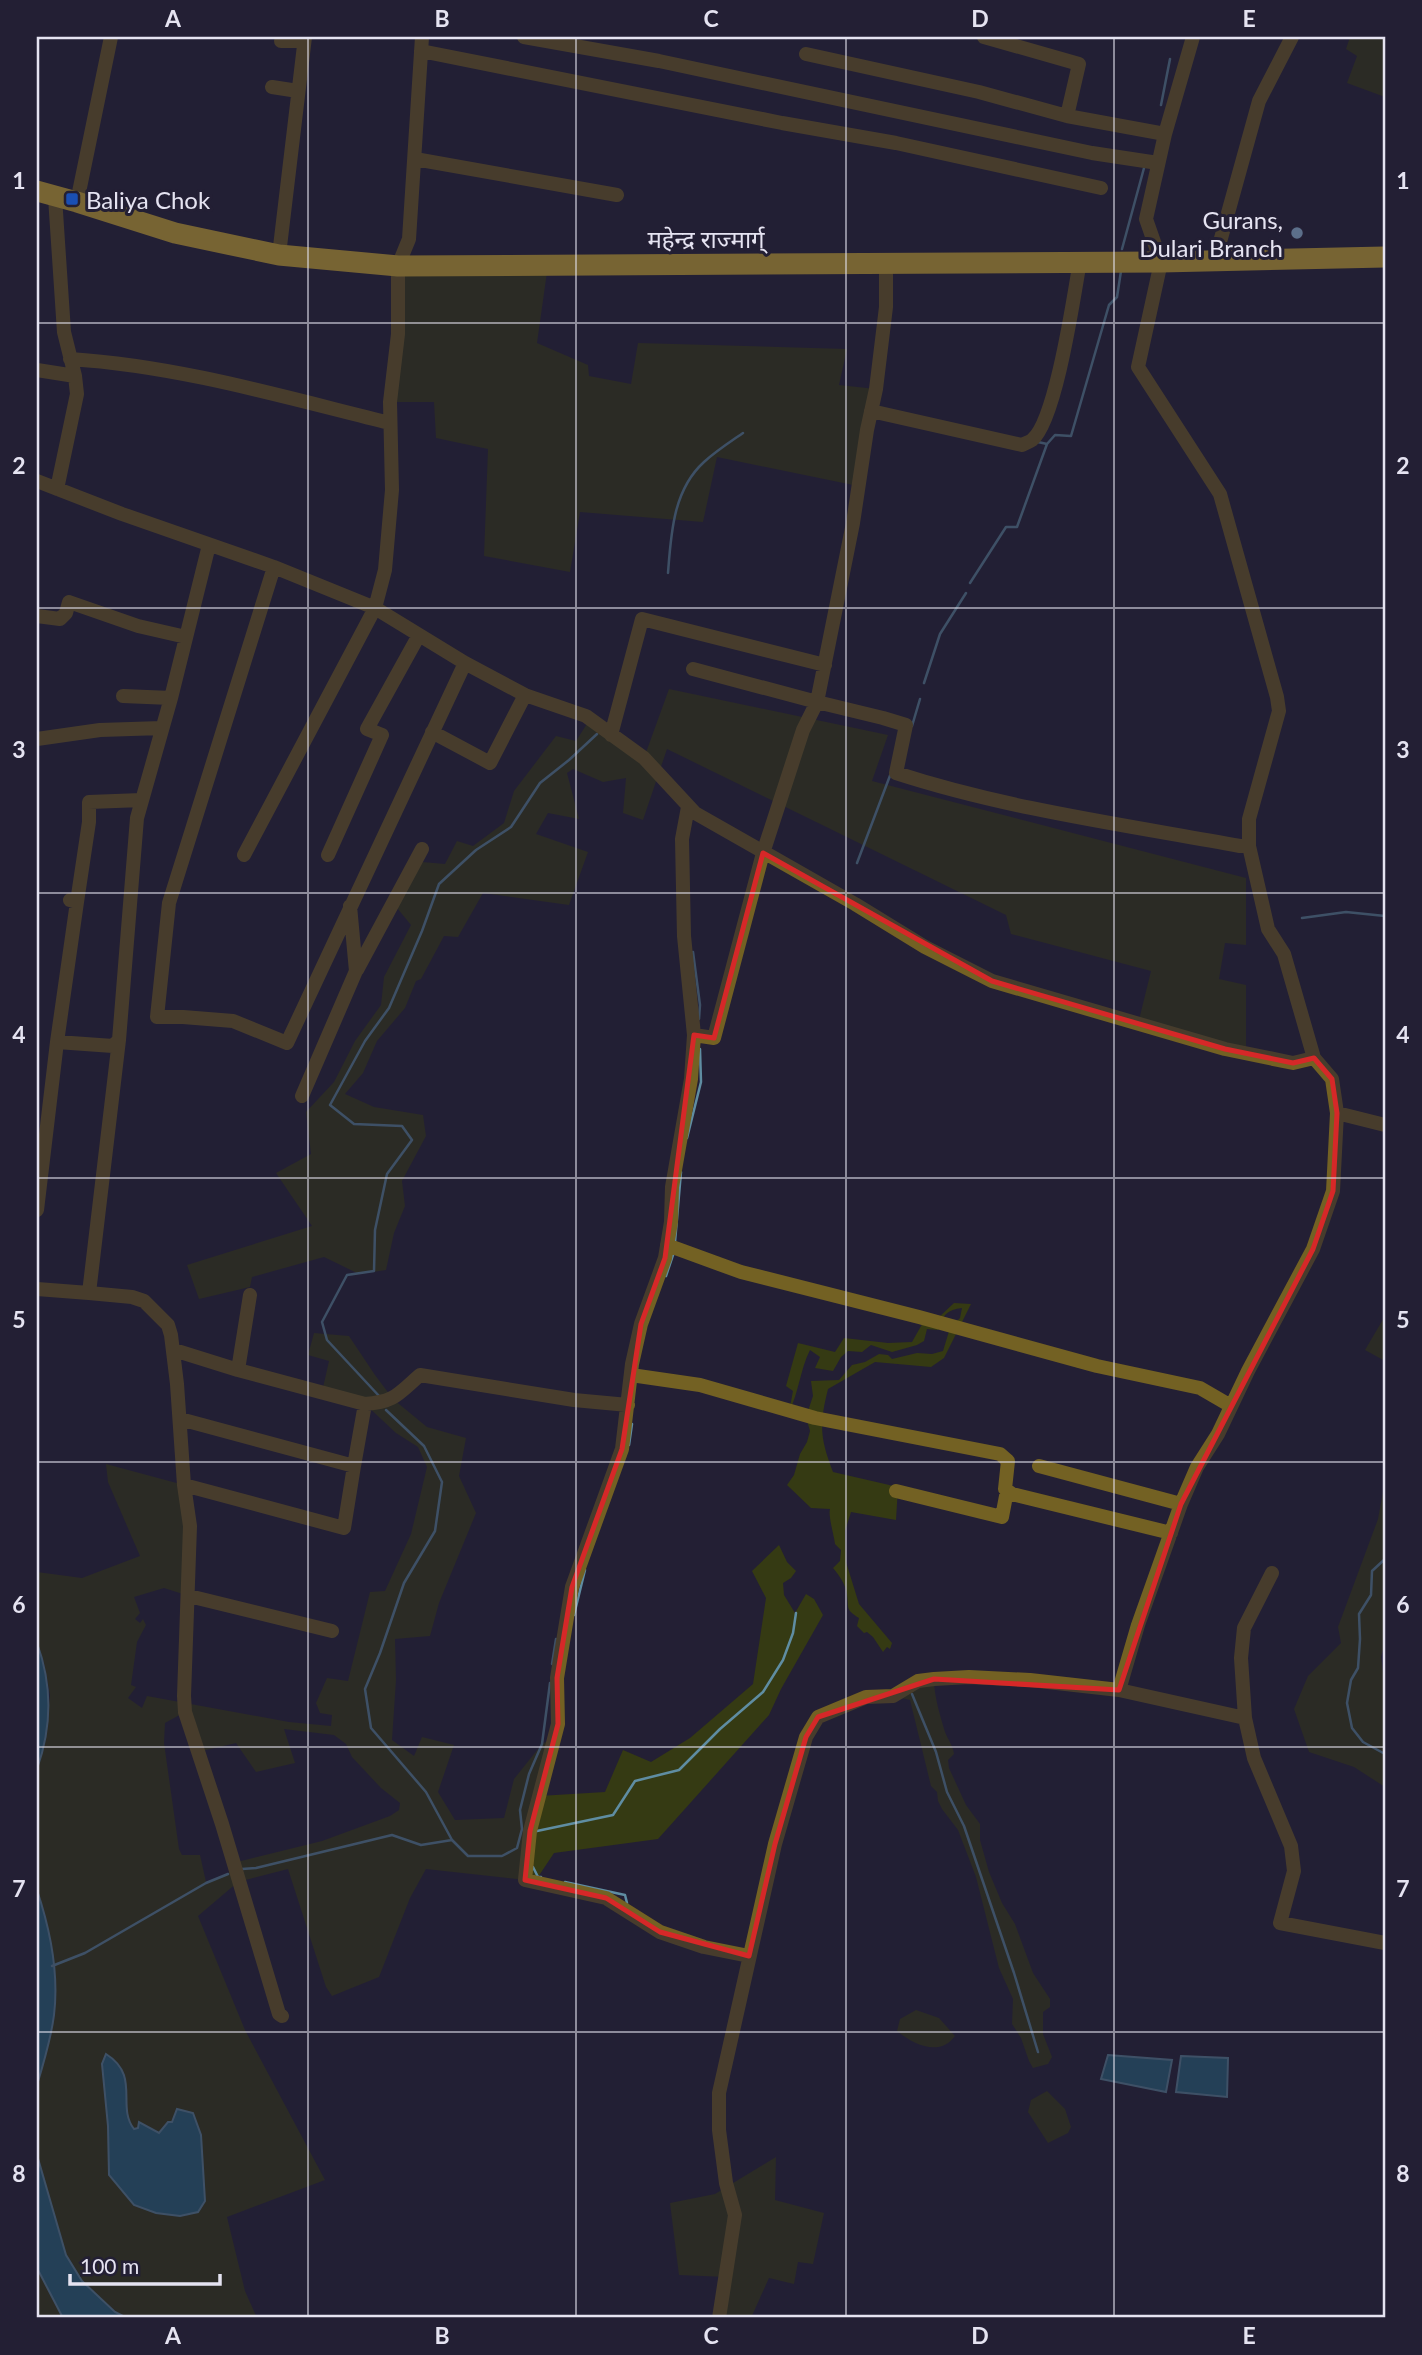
<svg xmlns="http://www.w3.org/2000/svg" width="1422" height="2355" viewBox="0 0 1422 2355" font-family="Lato,'Noto Sans Devanagari',sans-serif">
	<rect width="100%" height="100%" fill="#231f34"/>
	<path fill="#353a13" fill-rule="evenodd" d="M1350,37H1385V97L1347,83L1357,56L1346,49Z
		M548,265L537,343L588,365L589,376L631,384L638,343L847,349L839,385L876,389L858,486L717,457L703,522L580,512L570,572L484,556L488,449L436,438L434,402H390L398,266Z
		M669,689L888,735L872,781L1246,878V945L1225,943L1219,979L1246,985V1053L1138,1024L1151,971L1011,934L1006,915L667,749L643,820L623,813L626,778L603,782L573,769L567,773L579,819L548,813L536,834L588,852L569,905L483,893L458,937L444,936L421,979L416,981L405,1008L377,1041L363,1073L345,1094L374,1107L423,1115L426,1136L402,1181L405,1206L394,1233L386,1270L359,1274L324,1257L252,1277L250,1287L199,1299L187,1265L312,1226L276,1173L311,1154L306,1112L334,1082L355,1041L381,1005L384,977L411,925L397,908L422,862L445,864L457,841L473,846L504,823L514,791L556,736L576,741L590,719L644,758Z
		M954,1303L971,1304L944,1358L931,1367L875,1362L828,1389C819,1425 820,1438 833,1472L898,1487L896,1520L851,1512L845,1531L846,1562L859,1604L892,1643L890,1649L887,1647L883,1652L873,1637L867,1632L864,1633L857,1626L859,1618C845,1609 849,1609 847,1594C846,1585 839,1575 833,1568L840,1561L841,1550L835,1544C834,1535 828,1516 830,1509L811,1508L787,1485L794,1475L800,1454L807,1442L810,1431L806,1417L813,1396L811,1381L839,1380L852,1365L865,1362L879,1354L888,1355L892,1359L917,1353L932,1354L943,1351L950,1328L960,1318L962,1308C948,1309 941,1316 938,1330L927,1329L924,1341L917,1345L892,1352L871,1345L862,1352L848,1351L841,1357L833,1371L815,1368L820,1357L810,1350C800,1370 799,1392 789,1412L793,1391L786,1386L798,1343L835,1352L844,1338L888,1343L912,1342L925,1319L938,1318Z
		M1385,1316V1361L1365,1350Z
		M314,1333L349,1336L375,1375L393,1399L427,1427L466,1438L459,1476L476,1513L439,1603L430,1636L395,1639L396,1680L392,1740L414,1756L422,1737L454,1745L438,1792L455,1820L504,1818L514,1779L542,1744L555,1737L539,1796L605,1792L623,1750L651,1762L690,1738L753,1684L766,1598L752,1571L779,1545L787,1562L796,1571L791,1578L783,1583L784,1595L795,1613L806,1594L814,1599L823,1615L781,1689L769,1715L658,1839L554,1853L538,1877L525,1880L426,1869L410,1898L379,1977L332,1996L326,1987L288,1869L238,1882L198,1916L245,2030L325,2180L227,2217L245,2291L257,2318H127L117,2313L82,2281L66,2255L37,2155V2085L54,2014V1966L46,1917L37,1890V1769L47,1722L50,1695L44,1663L37,1643V1572L82,1578L140,1556L108,1482L106,1464L184,1485L189,1596L164,1588L134,1597L140,1613L135,1619L140,1623L143,1619L146,1625L137,1642L131,1685L136,1687L128,1698L142,1708L147,1696L289,1722L331,1726L332,1715L320,1713L316,1703L327,1678L348,1681L370,1592L385,1591L411,1534L427,1467L418,1447L396,1433L365,1404L322,1392L329,1361L308,1355ZM185,1712L198,1752L236,1743L256,1772L295,1763L284,1729L334,1735L346,1744L352,1757L381,1788L400,1803L399,1810L390,1816L322,1841L233,1863L228,1874L206,1882L200,1855H182L179,1849L164,1743L165,1723Z
		M1385,1481V1643L1381,1657L1385,1688V1787L1354,1767L1309,1752L1294,1709L1308,1676L1341,1643L1338,1627L1378,1519Z
		M934,1679C934,1696 940,1715 945,1732C948,1740 953,1745 954,1754L948,1760L949,1768L966,1805L980,1824V1840L989,1872L1002,1903L1015,1924L1033,1973L1050,1999V2007L1043,2012V2034L1052,2057L1048,2064L1033,2068L1029,2061L1021,2038L1012,2024L1013,1999L999,1968L976,1877L958,1830L942,1809L938,1801L937,1792L931,1786L910,1700L893,1696Z
		M916,2010L939,2018L955,2036C940,2057 914,2045 897,2031L900,2019Z
		M1047,2091L1065,2109L1071,2127L1068,2133L1048,2143L1028,2112L1031,2100Z
		M776,2157L775,2200L824,2213L813,2264L798,2262L794,2284L769,2278L751,2318H719L726,2277L679,2275L670,2203L715,2194Z
		M37,2268L63,2318H37Z"/>
	<path fill="#266880" stroke="#5f8da2" stroke-width="2" d="M37,1643C52,1684 52,1727 37,1769Z
		M37,1890C50,1929 59,1974 54,2015C51,2039 44,2062 37,2085Z
		M106,2054C141,2076 116,2106 134,2129L138,2128L139,2122L159,2133L168,2122H172L177,2109L193,2113L201,2135L205,2201L198,2212L180,2216L156,2213L134,2205L109,2175L108,2126L102,2064Z
		M1108,2055L1172,2060L1166,2092L1101,2079Z
		M1181,2056L1228,2058L1227,2097L1176,2092Z
		M37,2155L66,2255L82,2281L115,2312L127,2318H63L37,2268Z"/>
	<g fill="none" stroke-linecap="round" stroke-linejoin="round">
		<path stroke="#5f8da2" stroke-width="2.5" d="M1161,105L1170,59
			M1122,249L1144,168
			M1038,442L1047,444L1055,435L1071,436L1109,305L1117,297L1121,271
			M668,573C671,534 673,490 704,462C716,451 730,442 743,433
			M970,583L1006,527H1017L1047,444
			M924,683L940,634L966,593
			M912,726L920,699
			M857,863L891,773
			M1302,918L1346,912L1385,916
			M693,952L700,1005L699,1019
			M687,1138L701,1082L700,1049
			M675,1242L681,1172
			M666,1276L674,1252
			M380,1397L327,1340L322,1322L347,1275L374,1271L375,1230L387,1174L412,1140L402,1126L354,1124L330,1105L365,1041L389,1008L422,931L439,884L476,850L511,827L540,783L569,760L597,734
			M629,1445L632,1424
			M1385,1559L1372,1571L1371,1595L1359,1614L1360,1639L1358,1668L1351,1680L1347,1703L1352,1728L1363,1742L1385,1754
			M574,1615L585,1570
			M552,1664L556,1639
			M912,1694L936,1752L947,1792L964,1826L1014,1973L1038,2052
			M537,1831L613,1815L635,1781L679,1770L720,1729L763,1692L783,1660L793,1633L796,1613
			M452,1840L468,1856H502L517,1848L522,1829L520,1810L529,1774L542,1744L550,1683
			M533,1867L538,1877H541
			M242,1869L256,1868L392,1835L421,1845L452,1840L426,1792L371,1728L365,1689L380,1653L404,1583L435,1531L442,1482L424,1446L386,1410
			M565,1882L625,1895L627,1903
			M52,1966L85,1953L206,1883L228,1874"/>
		<path stroke="#736123" stroke-width="14" d="M524,37L659,61L1092,153L1158,163
			M984,37L1079,64L1067,116L1165,134
			M1193,37L1165,134L1146,219L1161,262L1138,367L1220,494L1277,697L1279,711L1249,819V846L1268,929L1284,954L1314,1058
			M281,41H304
			M421,51L782,123L896,143L1101,188
			M806,54L979,92L1067,116
			M272,87L298,91
			M415,159L617,195
			M55,197L64,332L75,376L77,394L57,489
			M77,202L111,37
			M279,255L305,37
			M1215,260L1259,101L1292,37
			M886,263V307L876,389L867,430L853,523L817,702L883,718L906,725L896,773C1007,809 1125,825 1240,846H1249
			M70,359C179,366 284,397 390,423
			M37,370L75,376
			M871,411L1022,445C1026,443 1029,442 1032,440C1056,421 1074,295 1080,261
			M37,481L122,514L274,567L375,608L465,663L525,695L586,716L644,758L695,813L855,904L925,947L992,981L1225,1049L1293,1063L1314,1058L1332,1079L1337,1113L1333,1191L1313,1249L1248,1371L1218,1434L1197,1467L1181,1504L1138,1625L1119,1690L1245,1718L1254,1758L1291,1846L1294,1871L1280,1923L1385,1943
			M209,545L171,698L137,818L119,1040L89,1293L132,1297L144,1301L168,1325L171,1335L177,1384L184,1485L190,1526L184,1696L185,1712L222,1824L279,2014L282,2016
			M274,567L169,903L157,1017H183L233,1021L287,1043L465,663
			M37,616L60,619L66,613L69,602L138,626L186,637
			M693,669L817,702L803,730L763,853L714,1038L694,1035
			M123,696L171,698
			M432,732L490,763L525,695
			M611,735L642,619L825,665
			M37,739L100,730L162,728
			M688,807L682,839L684,936L694,1035L691,1079L672,1187L671,1222L665,1258L641,1324L632,1364L622,1449L572,1587L557,1678L558,1724L530,1831L525,1880L606,1898L660,1932L704,1947L749,1956
			M244,855L375,608L385,570L392,490L390,402L398,334V266L409,239L422,37
			M328,855L382,735L367,729L419,635
			M70,900L77,902L89,822V802L142,800
			M357,970L422,849
			M57,1042L77,902
			M302,1096L356,971L350,906
			M1337,1113L1385,1125
			M37,1210L57,1042L113,1046L119,1040
			M667,1245L741,1272L919,1317L1097,1366L1200,1388L1231,1406
			M37,1289L89,1293
			M174,1350L238,1370L365,1404C395,1402 398,1394 420,1375L574,1400L628,1405
			M238,1370L250,1295
			M631,1375L700,1385L815,1418L1000,1454L1008,1461L1005,1489L1012,1494
			M180,1419L354,1466L365,1404
			M1039,1466L1181,1504
			M184,1485L344,1528L354,1466
			M896,1491L1002,1517L1006,1496L1012,1494L1171,1533
			M189,1596L332,1631
			M1245,1718L1241,1658L1244,1628L1272,1573
			M719,2318L735,2215L726,2183L719,2130V2093L775,1844L806,1737L818,1717L866,1697L893,1696L918,1681L934,1679L969,1677L1030,1680L1119,1690"/>
		<path stroke="#deb832" stroke-width="21" d="M37,191L77,202L175,233L279,255L398,266L1161,262L1385,257"/>
	</g>
	<path d="M0 0H1422V2355H0ZM763,853L992,981L1225,1049L1293,1063L1314,1058L1332,1079L1337,1113L1333,1191L1313,1249L1181,1504L1119,1690L934,1679L818,1717L806,1737L775,1844L749,1956L660,1932L606,1898L525,1880L530,1831L558,1724L557,1678L572,1587L622,1449L641,1324L665,1258L694,1035L714,1038Z" fill="#231f34" fill-opacity=".55" fill-rule="evenodd"/>
	<path fill="none" stroke="#d62828" stroke-width="5" stroke-linejoin="round" d="M763,853L992,981L1225,1049L1293,1063L1314,1058L1332,1079L1337,1113L1333,1191L1313,1249L1181,1504L1119,1690L934,1679L818,1717L806,1737L775,1844L749,1956L660,1932L606,1898L525,1880L530,1831L558,1724L557,1678L572,1587L622,1449L641,1324L665,1258L694,1035L714,1038Z"/>
	<path fill="none" stroke="#e5e3f1" stroke-width="2" stroke-opacity="0.55" d="M308,37V2318M576,37V2318M846,37V2318M1114,37V2318M37,323H1385M37,608H1385M37,893H1385M37,1178H1385M37,1462H1385M37,1747H1385M37,2032H1385"/>
	<rect fill="#1a4fb4" stroke="#231f34" stroke-width="2.5" x="65" y="192" width="14" height="14" rx="3.5"/>
	<circle fill="#5c6f8a" stroke="#231f34" stroke-width="2.5" cx="1297" cy="233" r="7"/>
	<g text-anchor="middle" dominant-baseline="central" stroke-width="6" stroke-linejoin="round" paint-order="stroke">
		<g font-size="24" fill="#e5e3f1" stroke="#231f34" text-anchor="start">
			<text x="86" y="199">Baliya Chok</text>
			<text x="1283" y="219" text-anchor="end">Gurans,<tspan x="1283" dy="28">Dulari Branch</tspan></text>
		</g>
		<g font-size="24" fill="#e5e3f1" stroke="#231f34">
			<text x="706" y="238">महेन्द्र राज्मार्ग्</text>
		</g>
	</g>
	<rect width="1422" height="2355" fill="none" stroke="#231f34" stroke-width="77"/>
	<path d="M70 2274v10h150v-10" fill="none" stroke="#e5e3f1" stroke-width="3.5"/>
	<text x="80" y="2274" font-size="21" fill="#e5e3f1" stroke="#231f34" stroke-width="5" paint-order="stroke">100 m</text>
	<rect x="38" y="38" width="1346" height="2278" fill="none" stroke="#e5e3f1" stroke-width="2.5"/>
	<g font-size="23" text-anchor="middle" font-weight="bold" fill="#e5e3f1">
		<text x="173" y="27">A</text>
		<text x="442" y="27">B</text>
		<text x="711" y="27">C</text>
		<text x="980" y="27">D</text>
		<text x="1249" y="27">E</text>
		<text x="19" y="189">1</text>
		<text x="1403" y="189">1</text>
		<text x="19" y="474">2</text>
		<text x="1403" y="474">2</text>
		<text x="19" y="758">3</text>
		<text x="1403" y="758">3</text>
		<text x="19" y="1043">4</text>
		<text x="1403" y="1043">4</text>
		<text x="19" y="1328">5</text>
		<text x="1403" y="1328">5</text>
		<text x="19" y="1613">6</text>
		<text x="1403" y="1613">6</text>
		<text x="19" y="1897">7</text>
		<text x="1403" y="1897">7</text>
		<text x="19" y="2182">8</text>
		<text x="1403" y="2182">8</text>
		<text x="173" y="2344">A</text>
		<text x="442" y="2344">B</text>
		<text x="711" y="2344">C</text>
		<text x="980" y="2344">D</text>
		<text x="1249" y="2344">E</text>
	</g>
</svg>
